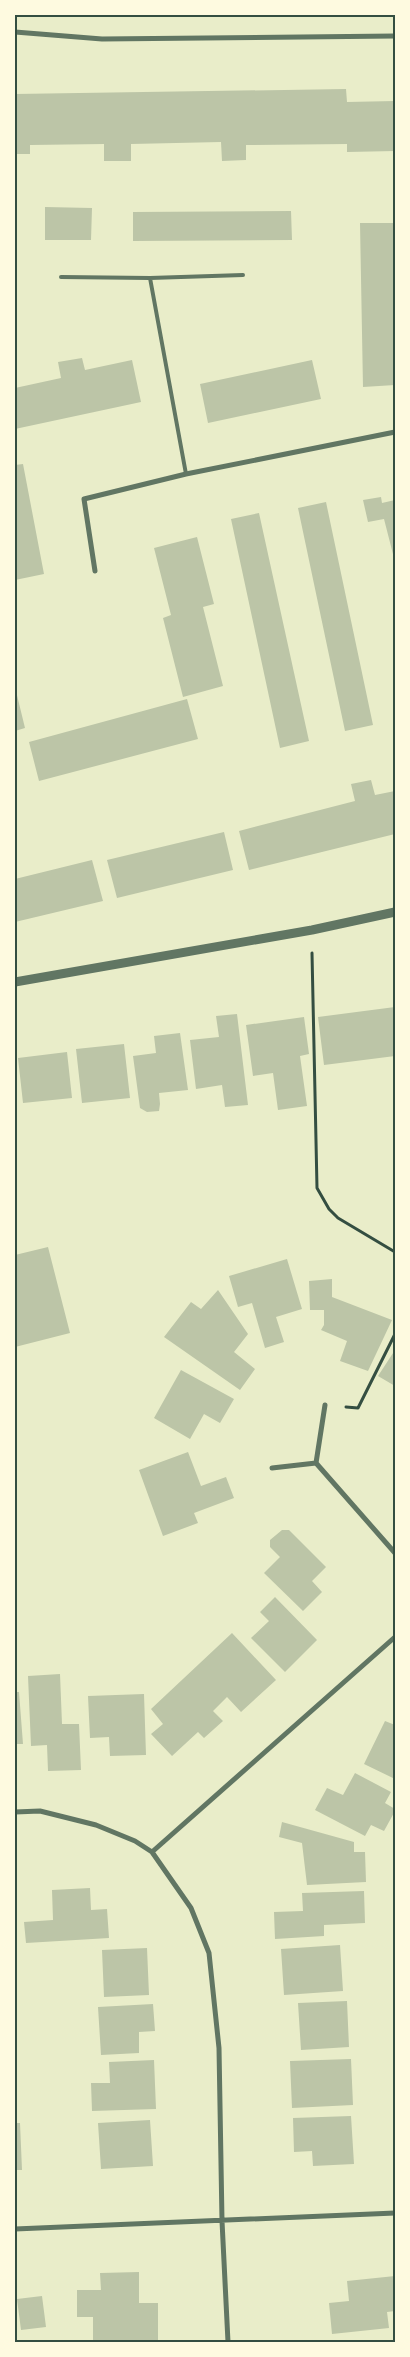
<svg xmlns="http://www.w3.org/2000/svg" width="410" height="2357" viewBox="0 0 410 2357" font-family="'PT Sans',sans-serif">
	<rect width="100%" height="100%" fill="#e9edc9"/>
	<path fill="#bcc5a7" d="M346,89L347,102L395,101V151L347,152V144L246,145V160L222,161L221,142L131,144V161H104V144L30,145V154H15V94Z
		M45,207L92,208L91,240H45Z
		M291,211L292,240L133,241V212Z
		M360,223H395V385L363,387Z
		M82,358L85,370L132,360L141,402L15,429V388L61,378L58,362Z
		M312,360L321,399L208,423L200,384Z
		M23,464L44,574L15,580V465Z
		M381,497L382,503L395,500V562L384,519L368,522L363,500Z
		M326,502L373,725L345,731L298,508Z
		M259,513L309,741L280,748L231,519Z
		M197,537L214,604L203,607L223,686L183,697L163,618L171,615L154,548Z
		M15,687L25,728L15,731Z
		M187,699L198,739L39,781L29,742Z
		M371,780L375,795L395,791V834L249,870L239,831L355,801L351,784Z
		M224,832L233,870L117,898L107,860Z
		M92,860L103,901L15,922V879Z
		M395,1007V1056L324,1065L318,1017Z
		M237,1014L248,1105L225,1107L222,1085L196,1089L190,1040L219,1037L216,1016Z
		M304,1017L309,1054L300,1056L307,1106L278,1110L273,1073L253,1076L246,1025Z
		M180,1033L188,1090L159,1093L160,1104L159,1111L147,1112L140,1108L133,1056L156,1053L154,1036Z
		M124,1044L130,1098L82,1103L76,1049Z
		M67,1052L72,1098L23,1103L18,1058Z
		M48,1247L70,1333L15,1347V1255Z
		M287,1259L302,1309L276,1317L284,1342L265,1348L252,1303L238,1307L229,1276Z
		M332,1279V1297L392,1320L368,1371L340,1361L347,1341L321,1330L324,1325V1310H310L309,1281Z
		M218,1290L248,1334L234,1352L255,1369L240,1390L164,1337L191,1302L201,1309Z
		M395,1350V1386L378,1376Z
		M181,1370L234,1399L220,1423L204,1414L190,1439L154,1418Z
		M188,1452L201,1486L226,1477L234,1498L194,1513L198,1523L163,1536L139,1470Z
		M282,1530H289L326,1567L312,1581L322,1592L303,1611L264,1573L280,1557L270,1547V1540Z
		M275,1597L317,1640L285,1672L251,1638L269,1621L260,1612Z
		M232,1633L276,1680L241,1712L227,1697L213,1711L223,1721L204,1738L198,1732L172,1756L151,1734L163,1724L151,1709Z
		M60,1674L62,1724H79L81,1770L48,1771L47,1745L31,1746L28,1676Z
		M15,1692H19L23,1744H15Z
		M144,1694L146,1755L110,1756L109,1737L90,1738L88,1696Z
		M385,1721L395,1725V1779L364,1764Z
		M355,1773L391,1792L385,1803L395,1809V1811L384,1831L371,1825L365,1836L315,1810L327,1788L343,1795Z
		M282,1822L354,1842V1852H365L366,1882L307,1885L302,1843L279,1837Z
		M90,1888L91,1910L107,1909L109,1938L26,1943L24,1922L53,1920L52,1890Z
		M364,1891L365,1923L324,1925V1936L275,1939L274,1912L303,1911L302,1893Z
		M340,1945L343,1991L284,1995L281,1949Z
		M147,1948L149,1995L104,1997L102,1950Z
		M347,2001L349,2047L301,2050L298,2003Z
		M153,2004L155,2031L139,2032V2053L101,2055L98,2007Z
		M351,2059L353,2105L292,2108L290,2061Z
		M154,2060L156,2109L92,2111L91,2083H110L109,2062Z
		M351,2116L354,2164L313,2166L312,2151L294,2152L293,2118Z
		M150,2120L153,2166L101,2169L98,2123Z
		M15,2123H20L22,2170H15Z
		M139,2272V2303H158V2342H93V2317H77V2290H101L100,2273Z
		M395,2276V2311L387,2312L389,2328L332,2334L329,2303L349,2301L347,2281Z
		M42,2296L46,2327L21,2330L17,2299Z"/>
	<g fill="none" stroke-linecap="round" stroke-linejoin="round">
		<path stroke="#344e41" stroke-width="3" d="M312,953L317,1188L329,1209L338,1218L395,1252
			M346,1407L358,1408L395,1334"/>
		<path stroke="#617663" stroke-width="4" d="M61,277L150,278
			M186,474L150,278L243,275"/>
		<path stroke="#617663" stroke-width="5" d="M15,32L102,39L395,36
			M95,571L84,499L186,474L395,432
			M316,1463L395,1553
			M272,1468L316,1463L325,1405
			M15,1812L40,1811L96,1825L135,1841L152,1852L191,1908L209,1953L219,2048L222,2221L228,2342
			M152,1852L395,1637
			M15,2229L395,2213"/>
		<path stroke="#617663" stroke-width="9" d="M15,982L312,930L395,912"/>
	</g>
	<rect width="410" height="2357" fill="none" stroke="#fefae0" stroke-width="32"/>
	<rect x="16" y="16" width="378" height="2325" fill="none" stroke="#344e41" stroke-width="2"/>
</svg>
